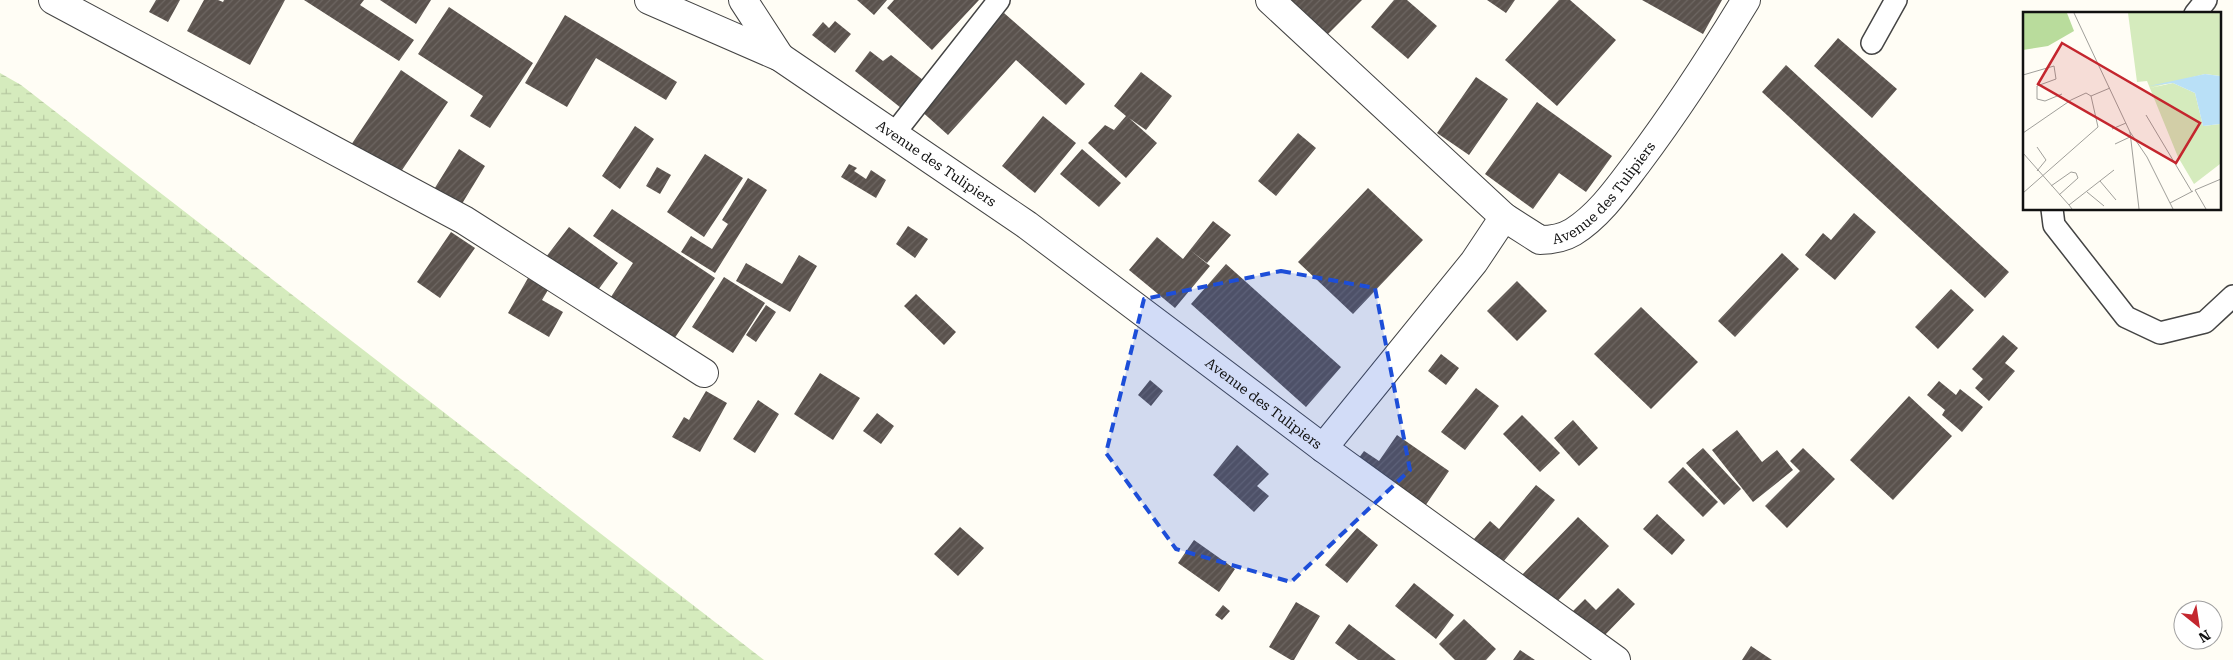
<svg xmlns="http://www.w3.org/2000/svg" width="2233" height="660" viewBox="0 0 2233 660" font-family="'Roboto Serif',serif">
	<defs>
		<pattern id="wetland-marsh" width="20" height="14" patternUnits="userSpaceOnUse" patternTransform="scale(1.25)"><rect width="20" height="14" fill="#d5ebbd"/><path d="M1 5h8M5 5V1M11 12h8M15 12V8" fill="none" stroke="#b6c8a1"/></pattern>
		<pattern id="building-hatch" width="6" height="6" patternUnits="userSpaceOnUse" patternTransform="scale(1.25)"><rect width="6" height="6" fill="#5a524d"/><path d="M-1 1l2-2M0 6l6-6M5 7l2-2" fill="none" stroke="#6d6662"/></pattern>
	</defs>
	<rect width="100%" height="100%" fill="#fffdf5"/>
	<path fill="url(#wetland-marsh)" d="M0,73L21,85L764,660H0Z"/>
	<path fill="url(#building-hatch)" d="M156,0H180L168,22L149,12Z
		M204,0H218L223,2L224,0H285L250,65L187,31Z
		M304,0H364L360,5L414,40L399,61Z
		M380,0H431L416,24Z
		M857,0H887L874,15Z
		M894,0H979L932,50L887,8Z
		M1289,0H1362L1325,37Z
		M1394,0H1407L1437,26L1408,59L1371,27Z
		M1487,0H1515L1506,13Z
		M1559,0H1570L1616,40L1557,106L1505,60Z
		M1642,0H1722L1703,34Z
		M449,7L533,63L490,128L470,116L483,96L418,54Z
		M1004,13L1085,84L1066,105L1016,60L948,135L919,109Z
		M565,15L677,82L666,100L596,58L567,107L525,83Z
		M835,21L851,34L835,53L812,35L823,22L829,28Z
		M1838,38L1897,89L1872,118L1814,66Z
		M870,51L883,61L891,55L923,80L901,108L855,71Z
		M1786,65L2009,272L1985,298L1762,92Z
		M401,70L448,102L398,176L351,145Z
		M1141,72L1172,96L1146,130L1129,118L1157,143L1126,178L1088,143L1105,125L1114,130L1126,116L1114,106Z
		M1476,77L1508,99L1469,155L1437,133Z
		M1537,102L1612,156L1586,192L1559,173L1533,209L1485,174Z
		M1043,116L1076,143L1035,193L1002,166Z
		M635,126L654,139L620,189L602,176Z
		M1298,133L1316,148L1276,196L1258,181Z
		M459,149L485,166L460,207L433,191Z
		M1082,149L1121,183L1099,207L1060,174Z
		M705,154L743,178L704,237L667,212Z
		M849,164L857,168L854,171L866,179L871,170L886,180L876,198L841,177Z
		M657,167L671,175L660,194L646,186Z
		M748,178L767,190L715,273L681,252L691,236L712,249L728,224L722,220Z
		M1368,188L1423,240L1353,314L1298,262Z
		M612,209L715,278L672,342L609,300L633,263L593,236Z
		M1854,213L1876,232L1835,280L1805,255L1823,233L1831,240Z
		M1213,221L1231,235L1207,263L1190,250Z
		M908,226L928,239L915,258L896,244Z
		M569,227L618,263L595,294L546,257Z
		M451,232L475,248L440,298L417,282Z
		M1157,237L1183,259L1190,250L1210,266L1175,308L1129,270Z
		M1782,253L1799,269L1735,337L1718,321Z
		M799,255L817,266L790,312L736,281L746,263L782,284Z
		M1226,264L1341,367L1306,407L1191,304Z
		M724,277L765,303L733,353L692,327Z
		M528,278L548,290L542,300L563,312L549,337L508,313Z
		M1517,281L1547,311L1517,341L1487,311Z
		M1951,289L1974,310L1938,349L1915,327Z
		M916,294L956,332L944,345L904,306Z
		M766,305L776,312L756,342L746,335Z
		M1641,307L1698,362L1651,409L1594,354Z
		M2003,335L2018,348L2005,363L2015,371L1989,401L1975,388L1983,379L1972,369Z
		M1441,354L1459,368L1446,385L1428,371Z
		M820,373L860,398L833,440L794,414Z
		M1150,380L1163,391L1151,406L1138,395Z
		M1939,381L1956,395L1960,389L1983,407L1962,432L1942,415L1945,410L1927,395Z
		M1476,388L1499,406L1465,450L1441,432Z
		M706,391L727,403L700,452L672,437L684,417L689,420Z
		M1909,396L1952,436L1893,500L1850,460Z
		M758,400L779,414L755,453L733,439Z
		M877,413L894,426L881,444L863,431Z
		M1522,415L1560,453L1540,472L1503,434Z
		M1573,420L1598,448L1579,466L1554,438Z
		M1737,430L1762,462L1777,450L1793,470L1753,502L1712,450Z
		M1397,435L1449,471L1423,509L1355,463L1364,451L1379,461Z
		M1237,445L1269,474L1257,486L1269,496L1254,512L1213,475Z
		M1703,448L1741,489L1724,505L1686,463Z
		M1803,448L1835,479L1787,528L1765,506L1800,471L1790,461Z
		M1683,467L1718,502L1703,517L1668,482Z
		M1536,485L1555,500L1503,562L1474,539L1490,521L1499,529Z
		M1657,514L1685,540L1672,555L1643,529Z
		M1578,517L1609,546L1551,608L1519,578Z
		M960,527L984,548L958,576L934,554Z
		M1357,528L1378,545L1347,583L1325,565Z
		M1194,540L1235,569L1219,592L1178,563Z
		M1414,583L1454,615L1436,639L1395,606Z
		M1618,588L1635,604L1601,639L1572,612L1585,599L1596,610Z
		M1296,602L1320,616L1294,660H1291L1269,647Z
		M1223,605L1230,611L1222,620L1215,615Z
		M1464,619L1496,649L1486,660H1455L1439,644Z
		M1349,624L1396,660H1358L1335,643Z
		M1751,646L1772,660H1742Z
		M1520,650L1535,660H1513Z"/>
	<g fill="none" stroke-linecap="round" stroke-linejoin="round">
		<g stroke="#444" stroke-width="24">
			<path id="lane" d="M2195,14L2206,0
				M1872,43L1896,0
				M893,135L999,0
				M2052,209L2054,225L2126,317L2160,333L2205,322L2233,296"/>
		</g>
		<g stroke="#444" stroke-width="30">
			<g id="street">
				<path d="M53,0L464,220L704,373"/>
				<path id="s1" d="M649,0L780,57L1027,225L1323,448L1616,660"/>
				<path d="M743,0L780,57"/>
				<path id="s2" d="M1270,0L1504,217L1540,240C1552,240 1563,238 1573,232C1600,215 1619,187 1638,162C1677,110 1712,56 1746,0"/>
				<path d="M1323,448L1474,262L1504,217"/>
			</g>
		</g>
		<use href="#lane" stroke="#fff" stroke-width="21"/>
		<use href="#street" stroke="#fff" stroke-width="28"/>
	</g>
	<path fill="#1d4ed8" fill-opacity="0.2" stroke="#1d4ed8" stroke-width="4" stroke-dasharray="10 6" stroke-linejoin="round" d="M1281,271L1375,288L1410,470L1291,582L1176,549L1106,453L1144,299Z"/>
	<g text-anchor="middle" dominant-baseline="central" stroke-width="5" stroke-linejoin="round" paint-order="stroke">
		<g font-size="14" fill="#111" stroke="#fff">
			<text stroke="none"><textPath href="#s1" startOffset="332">Avenue des Tulipiers</textPath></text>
			<text stroke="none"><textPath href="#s2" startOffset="445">Avenue des Tulipiers</textPath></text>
			<text stroke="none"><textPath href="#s1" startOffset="738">Avenue des Tulipiers</textPath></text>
		</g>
	</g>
	<g transform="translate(2023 12)">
		<rect width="198" height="198" fill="#fffdf5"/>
		<path d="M0,1H44L51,19L25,34L0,38Z" fill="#b9dc9c"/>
		<path d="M105,1H197V64L182,62L127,76L150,71L172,81L180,114L197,112V152L171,172L155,145L124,69L114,70Z" fill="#d5ebbd"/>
		<path d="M182,62L197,64V112L180,114L172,81L150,71L126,74Z" fill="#b9e0f7"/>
		<path fill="none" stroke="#a09f9a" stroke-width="1" d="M51,1L107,120L124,145L150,197M0,63L31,54L33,67L14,74V87L22,89L39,82M68,84L87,76M123,103L169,180M89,117L103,111M107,120L116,197M0,121L48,88L63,81L68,84M92,132L107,125M14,135L23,148L14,159M0,141L46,193M77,169L93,188M28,174L48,160L53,161L55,166L36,183M64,180L81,194M0,181L75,115L68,84M147,191L170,179M49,197L46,193L91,158M183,197L172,178L198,167"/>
		<path fill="#c4262e" fill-opacity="0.15" stroke="#c4262e" stroke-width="2.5" d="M39,31L177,111L153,151L15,72Z"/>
		<rect width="198" height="198" fill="none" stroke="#111" stroke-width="2.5"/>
	</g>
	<g transform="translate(2198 625) rotate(150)"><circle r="24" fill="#ffffff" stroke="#a0a0a0"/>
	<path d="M0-4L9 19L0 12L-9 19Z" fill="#c4262e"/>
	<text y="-8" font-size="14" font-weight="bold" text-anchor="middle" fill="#111111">N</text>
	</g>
</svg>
